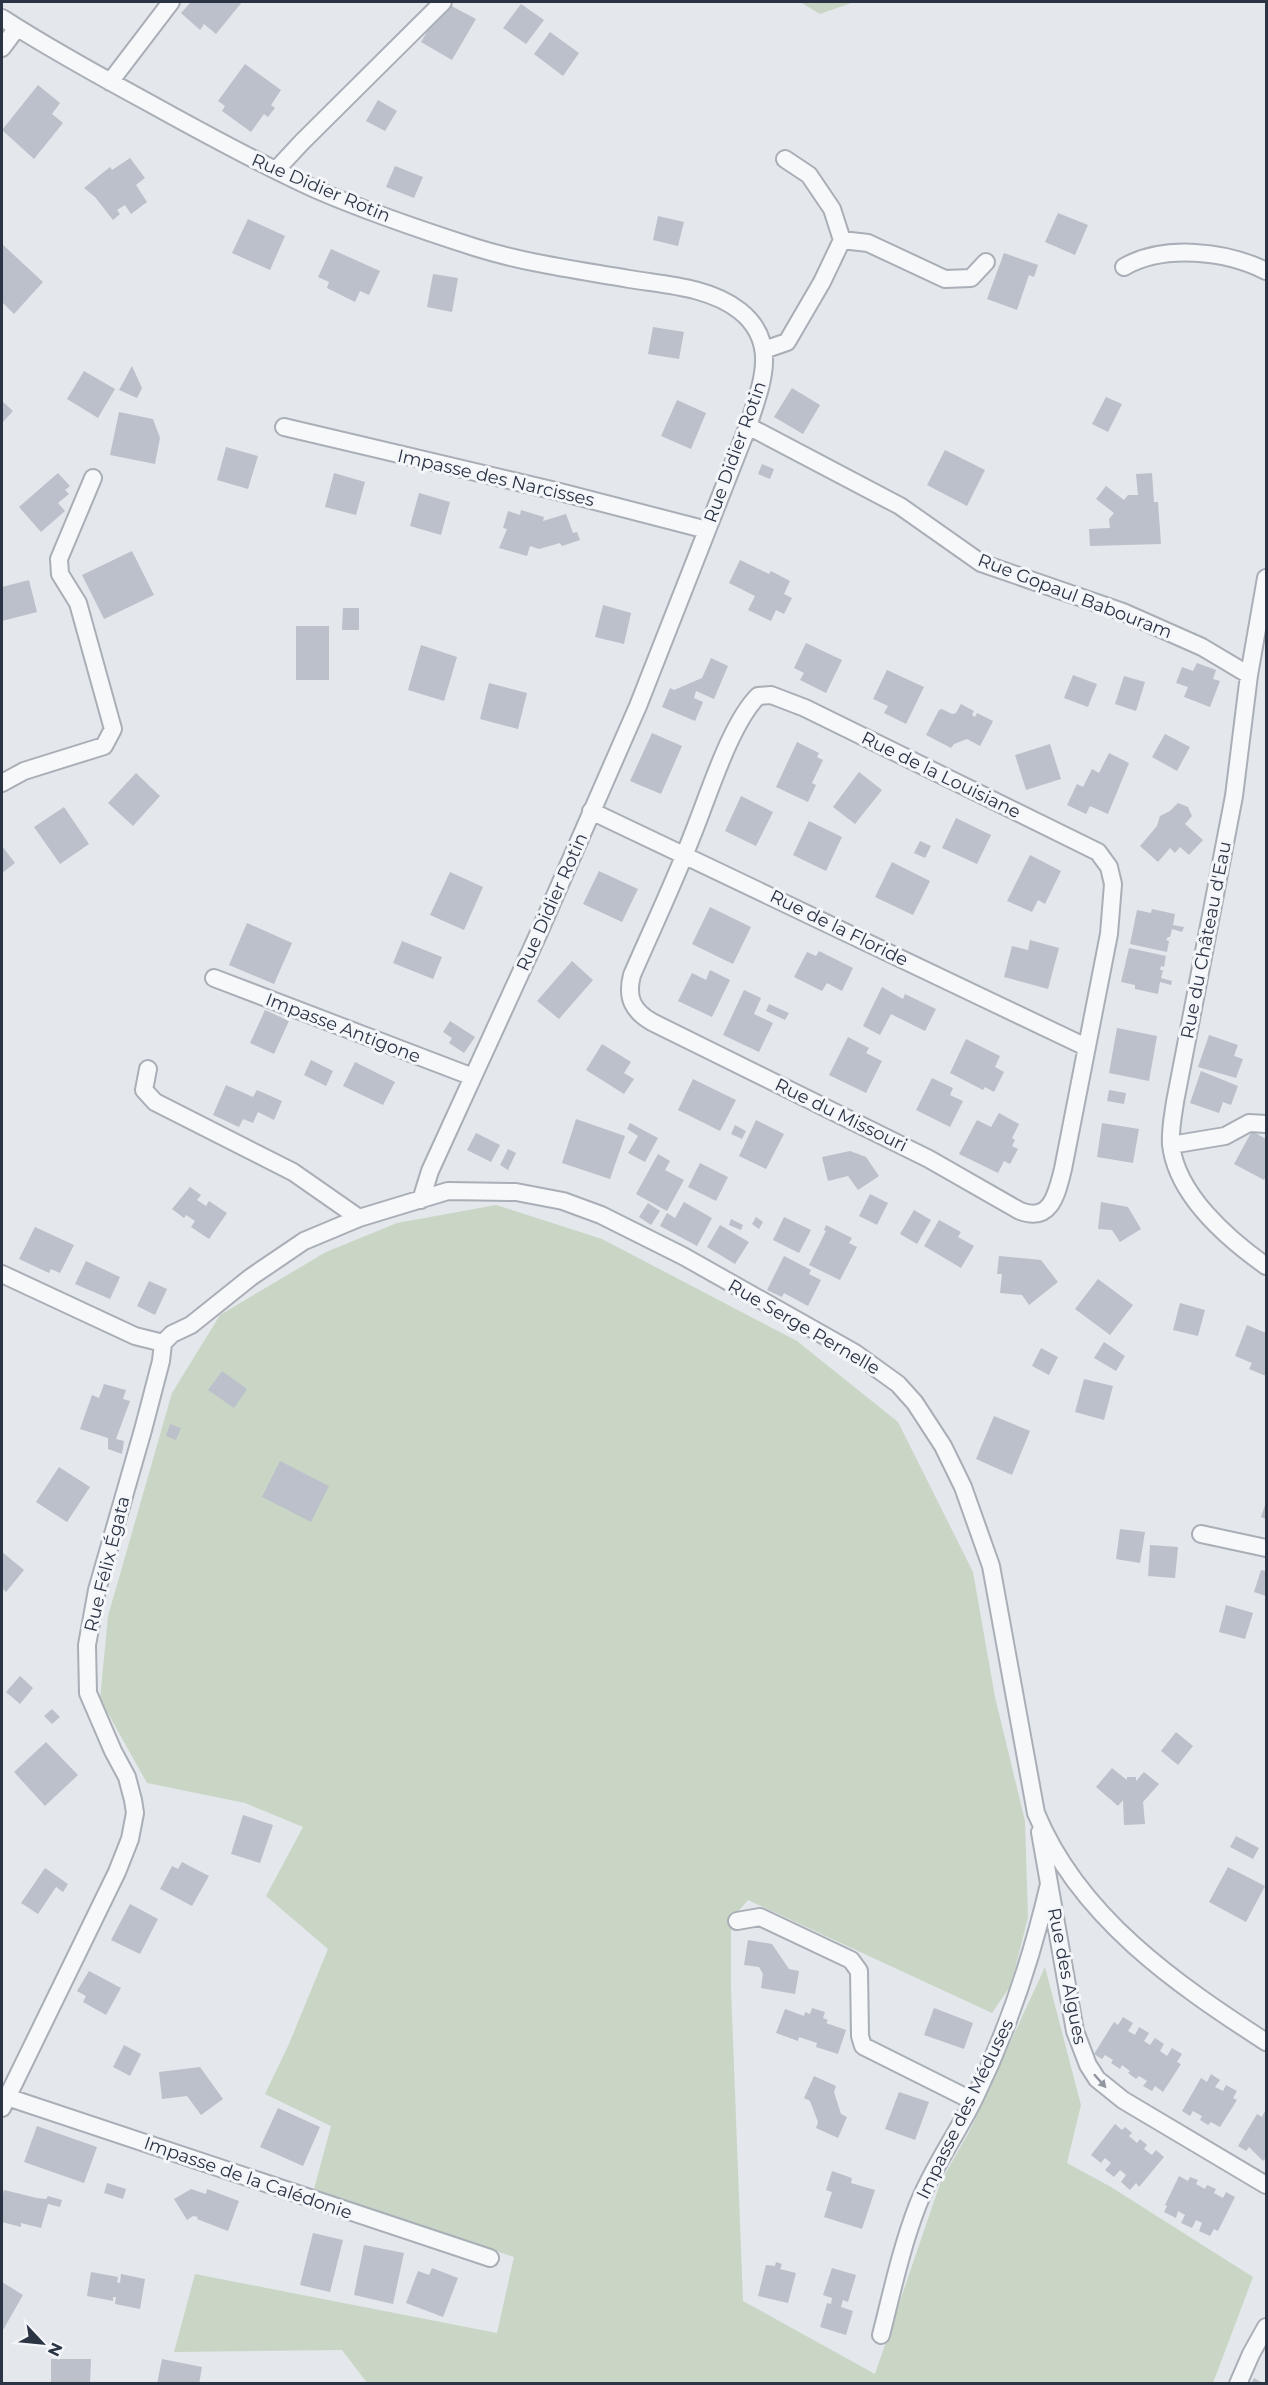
<svg xmlns="http://www.w3.org/2000/svg" width="1268" height="2385" viewBox="0 0 1268 2385" font-family="Montserrat,sans-serif">
	<rect width="100%" height="100%" fill="#e4e7ec"/>
	<path fill="#c9d6c5" d="M800,2H854L820,14Z
		M496,1205L602,1239L797,1341L898,1422L973,1572L995,1697L1025,1821L1028,1917L1011,1985L992,2013L748,1900L731,1920V1988L743,2301L875,2374L941,2181L969,2132L1045,1967L1081,2105L1067,2163L1111,2187L1253,2277L1213,2383L368,2384L342,2350L174,2352L195,2274L497,2333L514,2257L314,2189L331,2126L265,2094L289,2044L328,1949L266,1896L303,1827L245,1803L147,1783L100,1699L108,1616L172,1393L220,1315L326,1252L397,1223Z"/>
	<path fill="#bbc0ca" d="M191,2H242L216,34L204,24L200,30L181,13Z
		M444,2L476,19L452,60L421,42Z
		M521,4L544,20L526,44L503,28Z
		M550,32L579,53L563,76L534,54Z
		M245,64L281,90L271,105L275,108L268,117L264,114L251,132L222,111L225,106L218,101Z
		M38,85L60,103L52,114L63,123L34,159L2,130Z
		M378,100L397,111L385,131L366,121Z
		M130,158L145,178L136,185L147,202L131,214L125,205L117,210L120,214L113,220L95,197L84,188L110,167L112,170Z
		M395,166L423,177L414,198L386,187Z
		M1058,213L1088,225L1075,255L1045,242Z
		M658,216L684,222L678,246L653,240Z
		M248,219L285,236L270,270L232,253Z
		M2,244L43,282L14,314L2,302Z
		M331,249L380,271L369,295L360,291L355,302L327,288L329,282L318,277Z
		M1004,253L1038,265L1034,277L1029,275L1017,310L987,299Z
		M433,274L458,278L452,312L427,307Z
		M653,327L684,332L679,359L648,354Z
		M132,366L142,388L137,398L119,390Z
		M84,371L115,389L98,418L67,399Z
		M792,388L820,405L803,434L774,417Z
		M1106,397L1122,404L1108,432L1092,424Z
		M677,400L706,413L691,449L661,436Z
		M2,401L13,411L2,423Z
		M119,412L153,419L160,438L155,464L110,455Z
		M226,447L258,456L248,489L217,480Z
		M945,450L985,470L967,506L927,485Z
		M762,464L774,469L770,479L758,474Z
		M58,473L70,486L65,490L69,494L58,503L65,511L41,532L19,507Z
		M334,473L365,482L356,515L325,507Z
		M1152,473L1154,502H1158L1161,544L1090,546L1089,529L1110,528L1109,519L1114,513L1096,499L1106,486L1124,500L1128,495H1138L1136,474Z
		M419,493L450,502L441,535L410,526Z
		M521,510L544,517L543,521L566,514L573,533L577,532L580,540L562,546L560,543L539,549L530,546L527,556L499,548L507,529L503,528L508,511L520,515Z
		M132,551L154,595L104,619L82,575Z
		M740,560L769,574L771,571L790,581L784,594L792,598L784,614L776,610L771,621L748,610L755,596L729,583Z
		M29,580L37,612L2,621V587Z
		M603,605L631,613L624,644L595,637Z
		M343,608H359V630H342Z
		M296,626H329V680H296Z
		M806,643L842,660L826,693L800,680L804,673L794,668Z
		M421,645L457,657L444,701L408,690Z
		M711,658L728,666L714,699L696,691L694,698L703,702L695,721L662,707L670,688L674,690L702,678Z
		M1197,663L1216,670L1213,679L1220,681L1210,707L1184,697L1188,687L1176,683L1182,667L1193,671Z
		M887,670L924,687L906,724L884,713L888,706L873,699Z
		M1073,675L1097,684L1088,707L1064,698Z
		M1124,676L1145,682L1136,711L1115,704Z
		M489,683L527,693L518,729L480,719Z
		M961,704L974,711L972,715L975,717L977,713L993,721L980,746L967,739L954,744L951,748L926,735L939,710L942,709L952,714L956,713Z
		M652,733L682,746L661,794L630,781Z
		M1165,734L1190,747L1177,771L1152,757Z
		M797,742L819,753L817,757L823,760L812,783L816,785L808,802L776,787Z
		M1050,744L1061,779L1026,790L1015,755Z
		M1109,753L1129,763L1108,814L1090,806L1086,814L1067,805L1077,784L1083,787L1092,769L1099,773Z
		M859,772L882,790L855,824L833,807Z
		M136,773L160,796L133,826L108,803Z
		M741,796L773,812L756,846L725,831Z
		M1178,803L1188,807L1192,816L1185,824L1203,840L1189,855L1180,847L1175,853L1170,848L1158,862L1140,846L1157,826L1160,816L1170,811Z
		M64,807L89,844L60,864L34,827Z
		M956,818L991,835L977,864L942,848Z
		M809,821L842,837L826,871L793,855Z
		M920,841L931,846L925,858L914,853Z
		M2,846L15,863L2,873Z
		M1030,855L1061,871L1045,904L1038,900L1032,912L1007,901Z
		M892,862L930,881L913,915L875,897Z
		M599,871L638,889L622,922L583,904Z
		M450,872L483,887L464,930L430,915Z
		M710,907L751,927L733,964L692,944Z
		M1152,909L1175,914L1173,925L1184,927L1182,932L1172,929L1170,937H1168L1166,940L1169,941L1167,952L1130,944L1137,910L1151,913Z
		M247,923L292,943L274,984L229,965Z
		M1030,940L1059,948L1048,989L1004,977L1012,946L1028,950Z
		M402,941L442,957L433,979L393,963Z
		M1129,948L1166,956L1164,967L1161,966L1160,970H1163L1161,978L1172,981L1171,985L1160,982L1158,994L1135,989V985L1121,982Z
		M819,951L853,968L842,991L827,983L822,991L794,977L807,952L816,956Z
		M572,961L593,980L559,1019L537,1001Z
		M710,970L730,980L712,1017L678,1001L692,973L706,980Z
		M882,987L903,999L905,994L936,1009L925,1031L891,1014L880,1035L863,1026Z
		M744,990L761,998L754,1014L773,1023L759,1052L723,1035Z
		M769,1004L789,1013L785,1020L766,1011Z
		M265,1010L289,1021L274,1054L250,1043Z
		M450,1021L475,1037L464,1053L449,1043L452,1038L443,1032Z
		M1117,1028L1157,1036L1149,1081L1109,1073Z
		M1209,1035L1238,1045L1234,1056L1243,1059L1236,1078L1198,1067Z
		M848,1037L869,1048L866,1053L882,1061L866,1093L829,1075Z
		M966,1039L1000,1056L995,1067L1004,1072L994,1092L985,1087L983,1090L950,1073Z
		M602,1044L631,1062L624,1073L634,1079L624,1094L586,1070Z
		M311,1060L333,1071L326,1086L304,1075Z
		M355,1062L395,1082L383,1105L343,1086Z
		M1201,1071L1238,1086L1231,1105L1223,1102L1219,1113L1190,1103Z
		M932,1078L953,1088L950,1095L963,1101L950,1127L916,1110Z
		M693,1079L736,1100L720,1131L678,1110Z
		M226,1085L253,1097L257,1090L282,1101L274,1120L258,1112L253,1123L243,1119L239,1127L213,1115Z
		M1109,1090L1126,1093L1124,1104L1107,1101Z
		M999,1113L1019,1124L1012,1138L1015,1140L1012,1146L1018,1149L1010,1164L1004,1161L998,1173L959,1154L977,1120L991,1127Z
		M576,1119L625,1136L610,1179L562,1163Z
		M756,1120L784,1134L766,1169L739,1156Z
		M630,1123L658,1138L645,1162L628,1153L638,1136L627,1129Z
		M1102,1123L1139,1129L1133,1163L1097,1157Z
		M735,1125L746,1131L742,1139L731,1134Z
		M1252,1131L1266,1139V1175L1264,1180L1234,1164Z
		M476,1133L500,1145L491,1162L467,1150Z
		M508,1149L516,1153L508,1170L500,1165Z
		M850,1151L866,1157L879,1176L858,1190L848,1176L828,1181L822,1157Z
		M658,1154L670,1161L665,1170L684,1180L667,1211L636,1194Z
		M700,1163L728,1177L716,1201L688,1187Z
		M190,1187L201,1195L197,1200L206,1206L209,1201L227,1213L209,1239L191,1227L195,1221L186,1215L184,1218L172,1209Z
		M870,1194L888,1203L877,1225L859,1216Z
		M684,1202L712,1218L697,1246L660,1226L667,1213L675,1218Z
		M1101,1202L1128,1207L1141,1229L1120,1242L1112,1230L1098,1229Z
		M648,1203L660,1211L651,1225L639,1217Z
		M914,1210L931,1220L917,1244L900,1234Z
		M756,1217L763,1222L759,1229L752,1224Z
		M784,1217L811,1230L799,1253L773,1240Z
		M731,1219L743,1225L741,1230L729,1225Z
		M939,1220L961,1232L958,1237L974,1246L961,1268L924,1246Z
		M720,1225L749,1242L735,1264L707,1247Z
		M826,1225L852,1238L849,1243L857,1247L840,1280L809,1265L826,1231L824,1230Z
		M35,1227L74,1245L60,1273L51,1269L49,1273L19,1259Z
		M784,1256L811,1270L809,1274L821,1280L808,1306L784,1293L782,1297L767,1290Z
		M999,1256L1041,1260L1058,1282L1029,1305L1022,1295L1000,1293L1002,1274H997Z
		M86,1261L120,1277L110,1299L75,1284Z
		M1098,1279L1133,1305L1110,1335L1075,1309Z
		M149,1281L167,1289L155,1315L137,1306Z
		M1180,1303L1205,1310L1198,1336L1173,1330Z
		M1247,1325L1266,1333V1376L1249,1369L1252,1363L1235,1356Z
		M1104,1342L1125,1356L1116,1371L1094,1358Z
		M1041,1348L1058,1357L1049,1375L1032,1366Z
		M222,1371L247,1389L234,1408L208,1390Z
		M1084,1379L1113,1386L1104,1420L1075,1412Z
		M104,1384L126,1390L123,1399L130,1401L116,1439L124,1441L122,1454L108,1449V1438L80,1429L92,1395L99,1398Z
		M994,1416L1030,1431L1012,1475L976,1459Z
		M170,1424L181,1428L176,1440L166,1436Z
		M280,1461L329,1486L311,1522L262,1497Z
		M59,1467L90,1487L67,1522L36,1502Z
		M1266,1502V1519L1261,1517Z
		M1120,1529L1145,1532L1140,1563L1116,1559Z
		M1150,1545L1178,1547L1175,1578L1148,1576Z
		M2,1552L24,1570L6,1592L2,1588Z
		M1261,1570L1266,1571V1596L1254,1592Z
		M1226,1605L1253,1613L1245,1639L1219,1632Z
		M20,1676L33,1688L20,1704L6,1692Z
		M52,1709L60,1717L52,1724L44,1716Z
		M1176,1732L1193,1746L1178,1765L1161,1751Z
		M46,1742L78,1775L45,1806L14,1772Z
		M1112,1768L1127,1780V1777H1136V1781L1144,1772L1159,1784L1143,1802L1145,1824L1124,1825L1123,1800L1118,1806L1096,1787Z
		M243,1815L273,1825L260,1863L231,1854Z
		M1236,1836L1259,1848L1253,1859L1230,1847Z
		M182,1862L209,1876L192,1906L160,1889L172,1866L178,1869Z
		M1228,1867L1265,1886L1246,1922L1209,1902Z
		M45,1868L68,1884L63,1892L56,1887L38,1914L21,1903Z
		M130,1904L158,1919L140,1954L111,1940Z
		M748,1940L772,1944L789,1969L799,1971L795,1994L761,1988L763,1974L759,1967L744,1965Z
		M89,1971L121,1988L106,2015L83,2002L86,1996L77,1991Z
		M812,2008L825,2012L823,2018L828,2020L826,2023L846,2030L838,2054L816,2047L817,2043L799,2037L798,2041L776,2033L785,2009L804,2016L805,2012L810,2014Z
		M934,2008L973,2023L964,2049L924,2035Z
		M1123,2017L1133,2023L1128,2031L1135,2035L1139,2027L1149,2033L1144,2041L1150,2045L1155,2038L1164,2044L1160,2051L1167,2056L1172,2048L1182,2054L1177,2062L1181,2064L1163,2092L1155,2086L1152,2091L1143,2086L1147,2081L1139,2076L1136,2079L1128,2073L1130,2071L1122,2065L1120,2069L1111,2063L1113,2060L1105,2055L1102,2059L1094,2054L1114,2022L1118,2025Z
		M124,2045L141,2054L130,2076L113,2067Z
		M200,2067L223,2099L201,2115L187,2096L162,2099L159,2072Z
		M1211,2074L1220,2080L1215,2087L1223,2091L1226,2085L1237,2091L1233,2098L1237,2100L1220,2127L1211,2122L1208,2125L1200,2120L1202,2116L1193,2111L1190,2116L1182,2111L1201,2078L1207,2082Z
		M814,2076L836,2086L834,2092L841,2114L847,2117L838,2138L816,2128L818,2122L810,2101L804,2098Z
		M899,2092L929,2102L915,2140L885,2129Z
		M278,2108L320,2127L303,2166L260,2147Z
		M1266,2109V2158L1263,2161L1249,2147L1246,2151L1238,2146L1257,2114L1262,2117Z
		M1115,2124L1122,2130L1125,2127L1132,2133L1129,2136L1137,2143L1140,2139L1147,2145L1144,2149L1152,2155L1156,2150L1164,2157L1139,2187L1136,2183L1130,2190L1121,2182L1126,2175L1120,2170L1114,2177L1105,2170L1111,2163L1105,2158L1101,2163L1091,2155Z
		M37,2126L97,2147L84,2183L24,2162Z
		M832,2171L852,2178L851,2183L875,2190L862,2229L824,2217L832,2192L826,2190Z
		M1179,2176L1188,2181L1190,2177L1198,2180L1196,2184L1205,2189L1207,2185L1216,2189L1214,2193L1223,2198L1226,2192L1235,2197L1218,2231L1214,2229L1210,2236L1199,2231L1202,2223L1196,2220L1192,2228L1181,2223L1185,2215L1178,2211L1176,2218L1164,2212L1167,2206L1165,2205Z
		M107,2183L126,2189L123,2199L104,2193Z
		M191,2189L206,2194L207,2189L239,2201L228,2231L197,2219L198,2217L193,2216L187,2220L174,2199Z
		M4,2190L37,2198L46,2199L48,2196L62,2200L60,2207L48,2204L41,2228L21,2223V2227L2,2222V2198Z
		M313,2233L343,2240L330,2292L300,2285Z
		M364,2245L404,2253L393,2304L354,2295Z
		M776,2262L782,2264L780,2269L796,2273L788,2303L758,2296L766,2265L775,2266Z
		M432,2268L458,2278L443,2317L406,2303L418,2271L429,2275Z
		M832,2268L856,2275L848,2302L843,2300L841,2307L853,2311L846,2335L820,2327L827,2303L831,2304L832,2298L823,2295Z
		M91,2272L118,2277L117,2282L120,2283L121,2274L145,2279L140,2309L115,2304L116,2297H113V2301L87,2296Z
		M2,2282L23,2295L3,2330L2,2329Z
		M51,2359H91L90,2384H51Z
		M162,2359L202,2367L199,2384H157Z
		M1254,2378L1264,2384H1251Z"/>
	<g fill="none" stroke-linecap="round" stroke-linejoin="round">
		<g stroke="#a9aeb7" stroke-width="20">
			<path id="minor" d="M2,18C50,49 101,77 151,104C205,134 260,164 317,190C368,212 421,230 474,247C524,263 578,270 629,279C666,285 710,287 740,311C780,343 761,386 748,426L638,706L537,937L430,1171L421,1200
				M2,48L17,28
				M110,82L171,2
				M785,159L809,175L832,209L842,240
				M276,170L302,142L443,2
				M1124,267C1164,244 1226,251 1266,271
				M764,350L787,342L822,282L842,240L868,243L945,279L971,278L986,262
				M748,426L900,506L981,563L1123,612L1202,647L1249,675
				M284,427L560,492L707,530
				M1266,578L1249,675L1234,796L1175,1102C1173,1116 1170,1130 1171,1144C1176,1194 1228,1239 1266,1266
				M771,695L805,708L1098,852L1109,867L1113,884L1109,934L1063,1169C1057,1192 1052,1223 1020,1211L929,1159L652,1022C633,1011 626,998 632,975C652,929 674,883 692,836C708,797 730,724 758,696Z
				M2,783L24,771L104,746L113,729L78,603L60,574L59,559L93,478
				M591,811L1086,1047
				M214,978L473,1077
				M148,1069L144,1090L155,1102L293,1172L359,1218
				M1171,1145L1225,1136L1249,1123L1266,1124
				M2,1274L135,1336L163,1343
				M1201,1534L1266,1548
				M1040,1832L1075,2031L1088,2065L1097,2079L1123,2100L1266,2185
				M737,1921L760,1917L851,1960L859,1971L860,2036L863,2046L973,2101
				M7,2097L490,2258
				M2,2108L117,1872L130,1839L135,1813L133,1800L127,1777L113,1751L88,1693L87,1645L97,1590L143,1430L161,1361L163,1343L172,1334L191,1325L251,1277L304,1241L359,1218L448,1191L516,1192L563,1201L601,1215L683,1256L855,1353L898,1384L915,1403L943,1446L963,1487L991,1566L1036,1813C1079,1917 1176,1984 1266,2042
				M881,2335C892,2292 901,2249 917,2207C932,2168 958,2133 976,2095C1009,2027 1032,1957 1049,1884
				M1238,2384L1251,2354L1266,2327"/>
		</g>
		<use href="#minor" stroke="#f7f8fa" stroke-width="16"/>
	</g>
	<defs><path id="oneway-solid" d="M-6-.8H1V-3.2L6.5 0L1 3.2V.8H-6Z" transform="scale(1.5)"/></defs>
	<use fill="#9196a0" href="#oneway-solid" transform="translate(1100 2081) rotate(48)"/>
	<g text-anchor="middle" dominant-baseline="central" stroke-width="6" stroke-linejoin="round" paint-order="stroke">
		<g font-size="18" fill="#2b3445" stroke="#f4f6f9">
			<text transform="translate(321 188) rotate(23)">Rue Didier Rotin</text>
			<text transform="translate(735 452) rotate(-70)">Rue Didier Rotin</text>
			<text transform="translate(496 478) rotate(13)">Impasse des Narcisses</text>
			<text transform="translate(1075 596) rotate(21)">Rue Gopaul Babouram</text>
			<text transform="translate(941 775) rotate(26)">Rue de la Louisiane</text>
			<text transform="translate(552 902) rotate(-66)">Rue Didier Rotin</text>
			<text transform="translate(839 928) rotate(26)">Rue de la Floride</text>
			<text transform="translate(1206 940) rotate(-79)">Rue du Château d'Eau</text>
			<text transform="translate(343 1028) rotate(21)">Impasse Antigone</text>
			<text transform="translate(841 1115) rotate(26)">Rue du Missouri</text>
			<text transform="translate(804 1327) rotate(30)">Rue Serge Pernelle</text>
			<text transform="translate(107 1564) rotate(-76)">Rue Félix Égata</text>
			<text transform="translate(1067 1976) rotate(79)">Rue des Algues</text>
			<text transform="translate(965 2109) rotate(-64)">Impasse des Méduses</text>
			<text transform="translate(248 2178) rotate(19)">Impasse de la Calédonie</text>
		</g>
	</g>
	<rect width="1268" height="2385" fill="none" stroke="#2b3445" stroke-width="6"/>
	<g transform="translate(42 2343) rotate(116)" stroke="#f4f6f9" stroke-width="4.5" paint-order="stroke">
	<path d="M0-4.5L10 22L0 15L-10 22Z" fill="#2b3445"/>
	<text y="-9" font-size="16" font-weight="bold" text-anchor="middle" fill="#2b3445">N</text>
	</g>
</svg>
